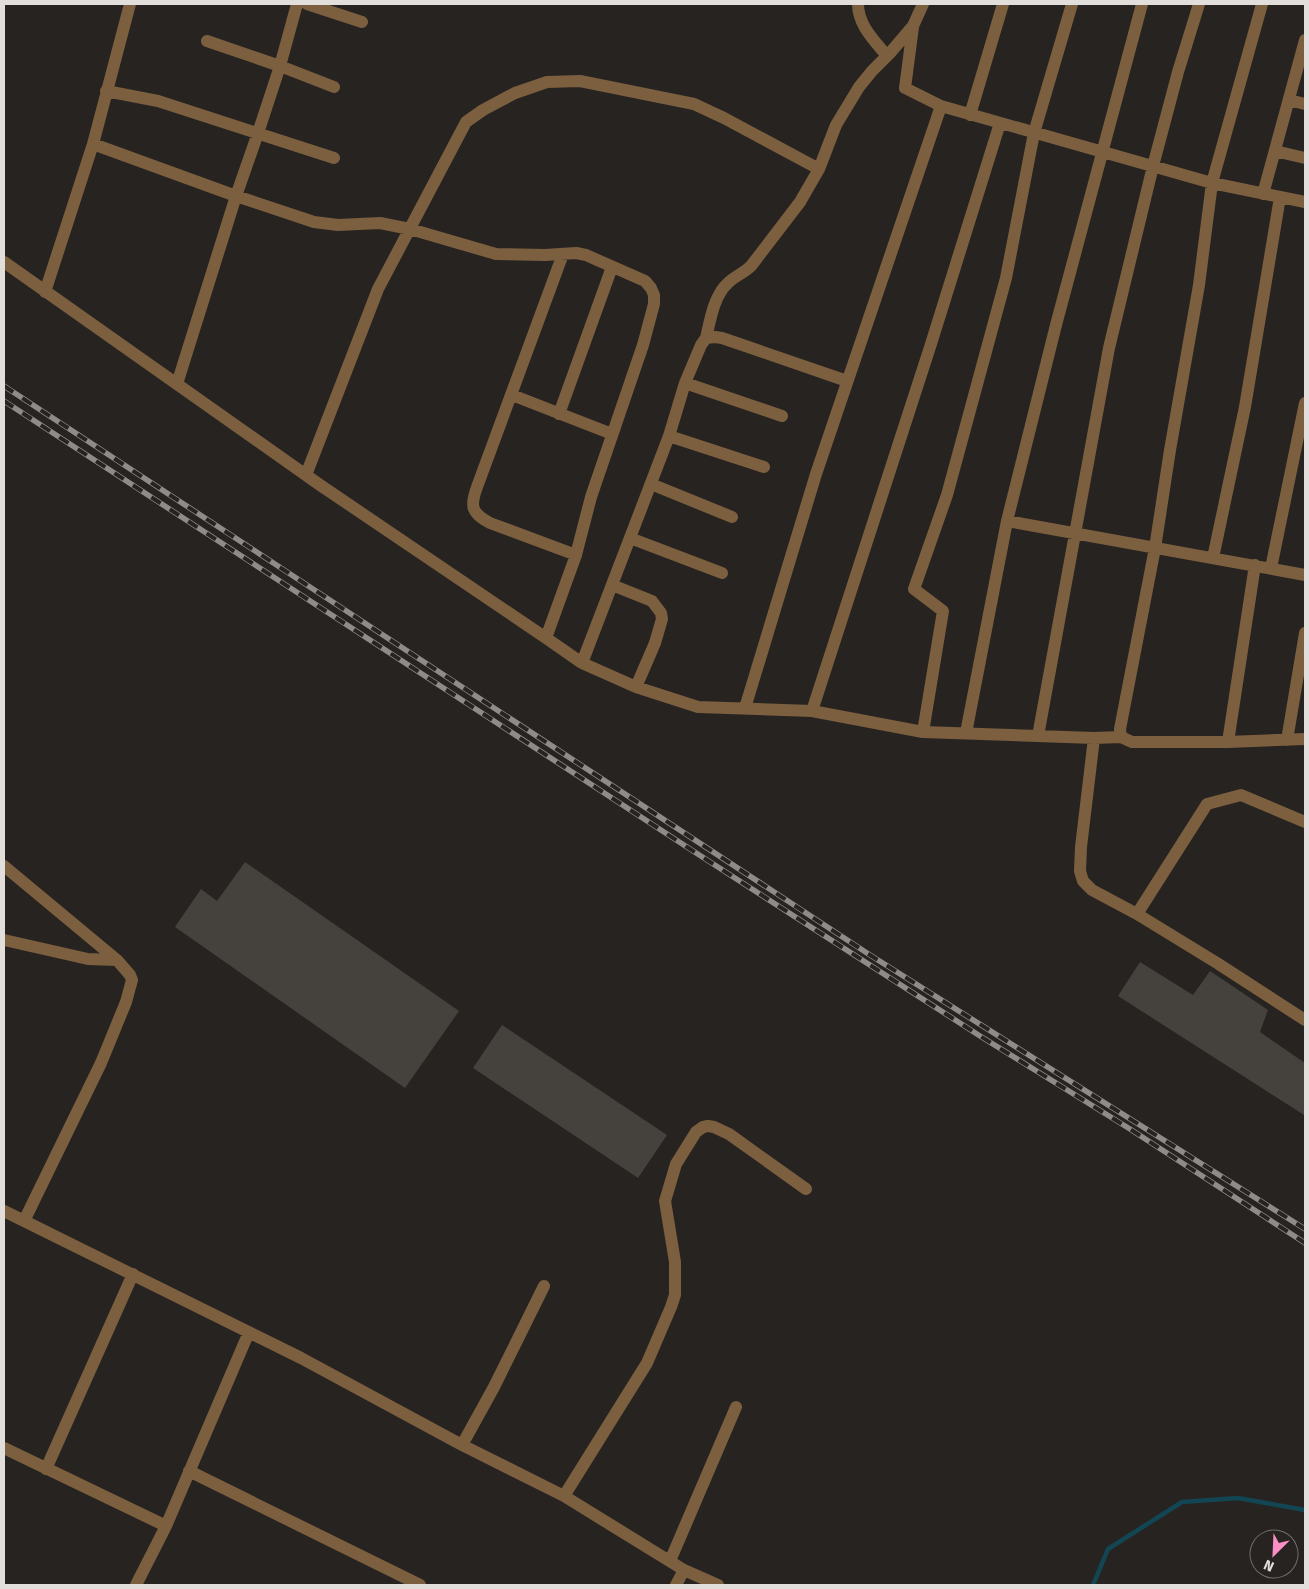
<svg xmlns="http://www.w3.org/2000/svg" width="1309" height="1589" viewBox="0 0 1309 1589" font-family="'Fira Sans',sans-serif">
	<rect width="100%" height="100%" fill="#272321"/>
	<g fill="none" stroke-linecap="round" stroke-linejoin="round">
		<path stroke="#124653" stroke-width="4.5" d="M1093,1585L1108,1549L1182,1502L1238,1498L1305,1510"/>
	</g>
	<path fill="#45423e" d="M245,862L459,1011L405,1088L175,927L201,889L217,901Z
		M1140,962L1193,995L1210,971L1268,1010L1260,1032L1305,1063L1304,1115L1118,996Z
		M502,1025L667,1135L638,1178L473,1068Z"/>
	<g fill="none" stroke-linecap="round" stroke-linejoin="round">
		<path stroke="#7b5f3f" stroke-width="12" d="M307,4L362,22
			M858,4C858,25 874,40 887,56
			M1262,4L1212,183L1199,285L1170,450L1155,548L1120,729L1121,737L1132,742H1228L1305,739
			M913,27L905,88L941,106
			M207,41L280,66L334,87
			M106,91L158,101L334,158
			M1289,100L1305,104
			M970,115L1003,4
			M93,144L236,196L314,222L338,225L380,223L410,229L496,254L545,255L576,253L586,255L645,281L651,288L654,295V304L643,345L591,497L576,555L546,638
			M1275,151L1305,158
			M1263,194L1305,40
			M563,254L477,487C470,506 471,513 490,523L576,555
			M4,262L320,485L546,638L582,663L636,687L698,707L812,711L923,732L1094,738L1121,737
			M45,292L93,144L130,4
			M706,338C710,321 714,295 728,283C735,276 744,273 751,266L800,202L819,169L836,125L859,87L872,71L890,53L913,26L923,4
			M685,383L782,416
			M177,384L236,196L258,133L280,66L297,4
			M512,395L612,434
			M559,414L612,267
			M669,436L764,467
			M306,475L378,289L466,122L483,110L515,93L547,82L580,81L694,104L724,118L819,169
			M651,484L732,517
			M1007,521L1305,575
			M630,538L722,573
			M1213,558L1245,407L1280,197
			M1271,568L1305,403
			M612,585L652,601L661,613L662,619L655,643L636,687
			M582,663L669,436L685,383L701,345L706,338L715,337L722,338L847,381
			M745,708L816,474L941,106L1212,183L1305,202
			M812,711L931,344L1000,123
			M923,732L943,611L914,589L947,495L1006,278L1034,133L1072,4
			M966,733L1007,521L1056,325L1142,4
			M1038,736L1109,348L1153,166L1178,72L1199,4
			M1094,738L1081,847L1080,871L1083,881L1092,890L1137,914L1217,963L1305,1020
			M1287,740L1305,633
			M1228,742L1255,565
			M4,866L117,960L130,975L132,980L126,1002L101,1063L24,1221
			M1137,914L1207,804L1241,795L1305,822
			M4,940L88,959L117,960
			M4,1211L301,1358L462,1445L564,1496L684,1570L718,1585
			M462,1445L494,1387L544,1286
			M4,1448L166,1526
			M46,1469L133,1274
			M189,1471L420,1585
			M564,1496L647,1363L671,1307L675,1295V1262L665,1201L676,1164L696,1132L703,1127L708,1126L714,1127L729,1134L806,1189
			M670,1561L736,1407
			M136,1585L166,1526L249,1332
			M676,1585L684,1570"/>
		<g stroke="#8e8b89" stroke-width="5.5">
			<path id="rail" d="M4,386L870,955L1305,1229
				M4,401L690,849L980,1036L1130,1129L1305,1243"/>
		</g>
		<use href="#rail" stroke="#272321" stroke-width="4" stroke-dasharray="11" stroke-linecap="butt"/>
	</g>
	<rect width="1309" height="1589" fill="none" stroke="#e1dedc" stroke-width="10"/>
	<g transform="translate(1274 1554) rotate(204)"><circle r="24" fill="#272321" stroke="#716e6c"/>
	<path d="M0-4L9 19L0 12L-9 19Z" fill="#fb8fc5"/>
	<text y="-8" font-size="14" font-weight="bold" text-anchor="middle" fill="#e1dedc">N</text>
	</g>
</svg>
